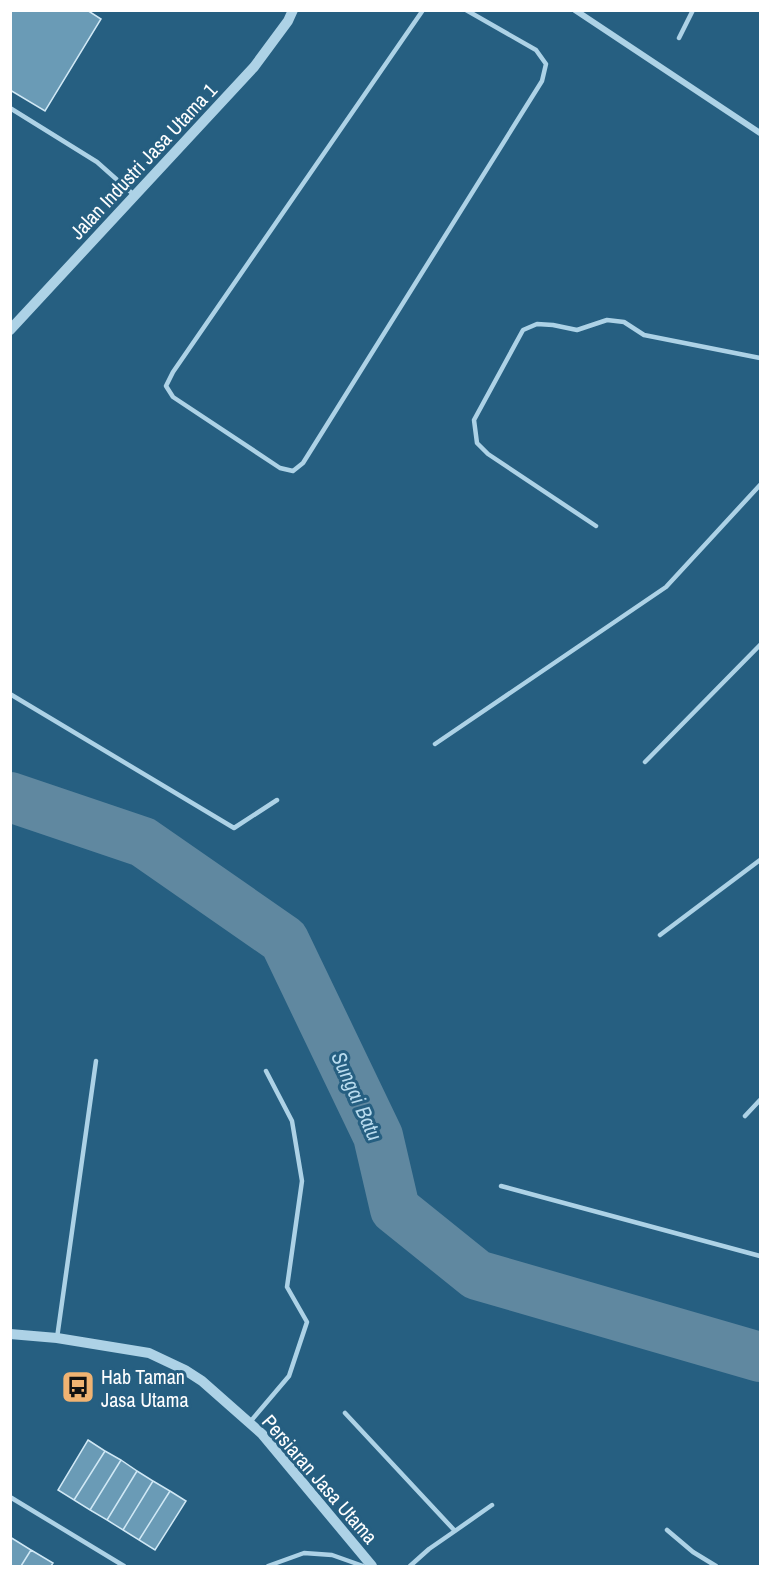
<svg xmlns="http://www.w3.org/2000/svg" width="771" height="1577" viewBox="0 0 771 1577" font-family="'Archivo Narrow',sans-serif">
	<rect width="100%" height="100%" fill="#265f81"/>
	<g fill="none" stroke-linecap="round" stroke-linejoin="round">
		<path stroke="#6088a0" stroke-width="50" d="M10,797L143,842L284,940L378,1136L395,1209L477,1275L760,1357"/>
	</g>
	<path fill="#6a9bb6" stroke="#d0e8f5" stroke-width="1.5" d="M10,10H87L101,19L45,111L10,90Z
		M88,1440L105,1451L74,1500L58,1490Z
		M105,1451L121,1460L90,1510L74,1500Z
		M121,1460L137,1471L107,1520L90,1510Z
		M137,1471L153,1481L123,1530L107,1520Z
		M153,1481L170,1491L139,1540L123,1530Z
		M170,1491L186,1501L155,1550L139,1540Z
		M10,1537L31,1550L21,1566H10Z
		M31,1550L53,1563L51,1566H21Z"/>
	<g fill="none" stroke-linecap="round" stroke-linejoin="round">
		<path stroke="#add2e6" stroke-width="4.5" d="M423,10L173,372L166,386L173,397L280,468L293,471L303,463L542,81L546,64L536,50L466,10
			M679,38L693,10
			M10,108L97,162L133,194
			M596,526L488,454L477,443L474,420L523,330L537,324L553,325L577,330L607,320L624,322L644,335L760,358
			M10,694L234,828L277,800
			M435,744L666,587L760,485
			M645,762L760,645
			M660,935L760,860
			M745,1116L760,1100
			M501,1186L760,1256
			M57,1338L96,1061
			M345,1413L455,1531L429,1549L410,1566
			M250,1422L289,1376L307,1322L287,1287L302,1181L292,1121L266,1071
			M10,1497L124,1566
			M667,1530L693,1552L716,1566
			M455,1531L492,1505
			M268,1566L304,1553L332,1555L363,1566"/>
		<path stroke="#add2e6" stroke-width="6" d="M575,10L760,133"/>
		<path stroke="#add2e6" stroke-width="10" d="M10,330L254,67L288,21L293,10
			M10,1334L57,1338L149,1353L185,1370L202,1381L262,1434L372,1566"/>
	</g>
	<defs>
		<g id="bus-square" transform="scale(1.725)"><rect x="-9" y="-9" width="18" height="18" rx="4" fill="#f0b372" stroke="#265f81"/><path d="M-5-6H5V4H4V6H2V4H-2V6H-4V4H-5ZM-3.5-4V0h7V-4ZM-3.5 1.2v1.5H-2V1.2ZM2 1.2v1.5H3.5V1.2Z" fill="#111"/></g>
	</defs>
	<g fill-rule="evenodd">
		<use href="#bus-square" x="78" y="1387"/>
	</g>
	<g text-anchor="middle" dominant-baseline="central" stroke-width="6" stroke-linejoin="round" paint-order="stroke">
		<g font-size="20" fill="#fff" stroke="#265f81">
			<text transform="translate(143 161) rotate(-47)">Jalan Industri Jasa Utama 1</text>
			<text transform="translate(320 1479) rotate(49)">Persiaran Jasa Utama</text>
		</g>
		<g font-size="20" fill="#fff" stroke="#265f81" text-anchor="start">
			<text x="101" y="1376">Hab Taman<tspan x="101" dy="23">Jasa Utama</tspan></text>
		</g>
		<g font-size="21" font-style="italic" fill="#b8dbee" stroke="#265f81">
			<text transform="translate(357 1096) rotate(66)">Sungai Batu</text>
		</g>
	</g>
	<rect width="771" height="1577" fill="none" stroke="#ffffff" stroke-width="24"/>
</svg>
